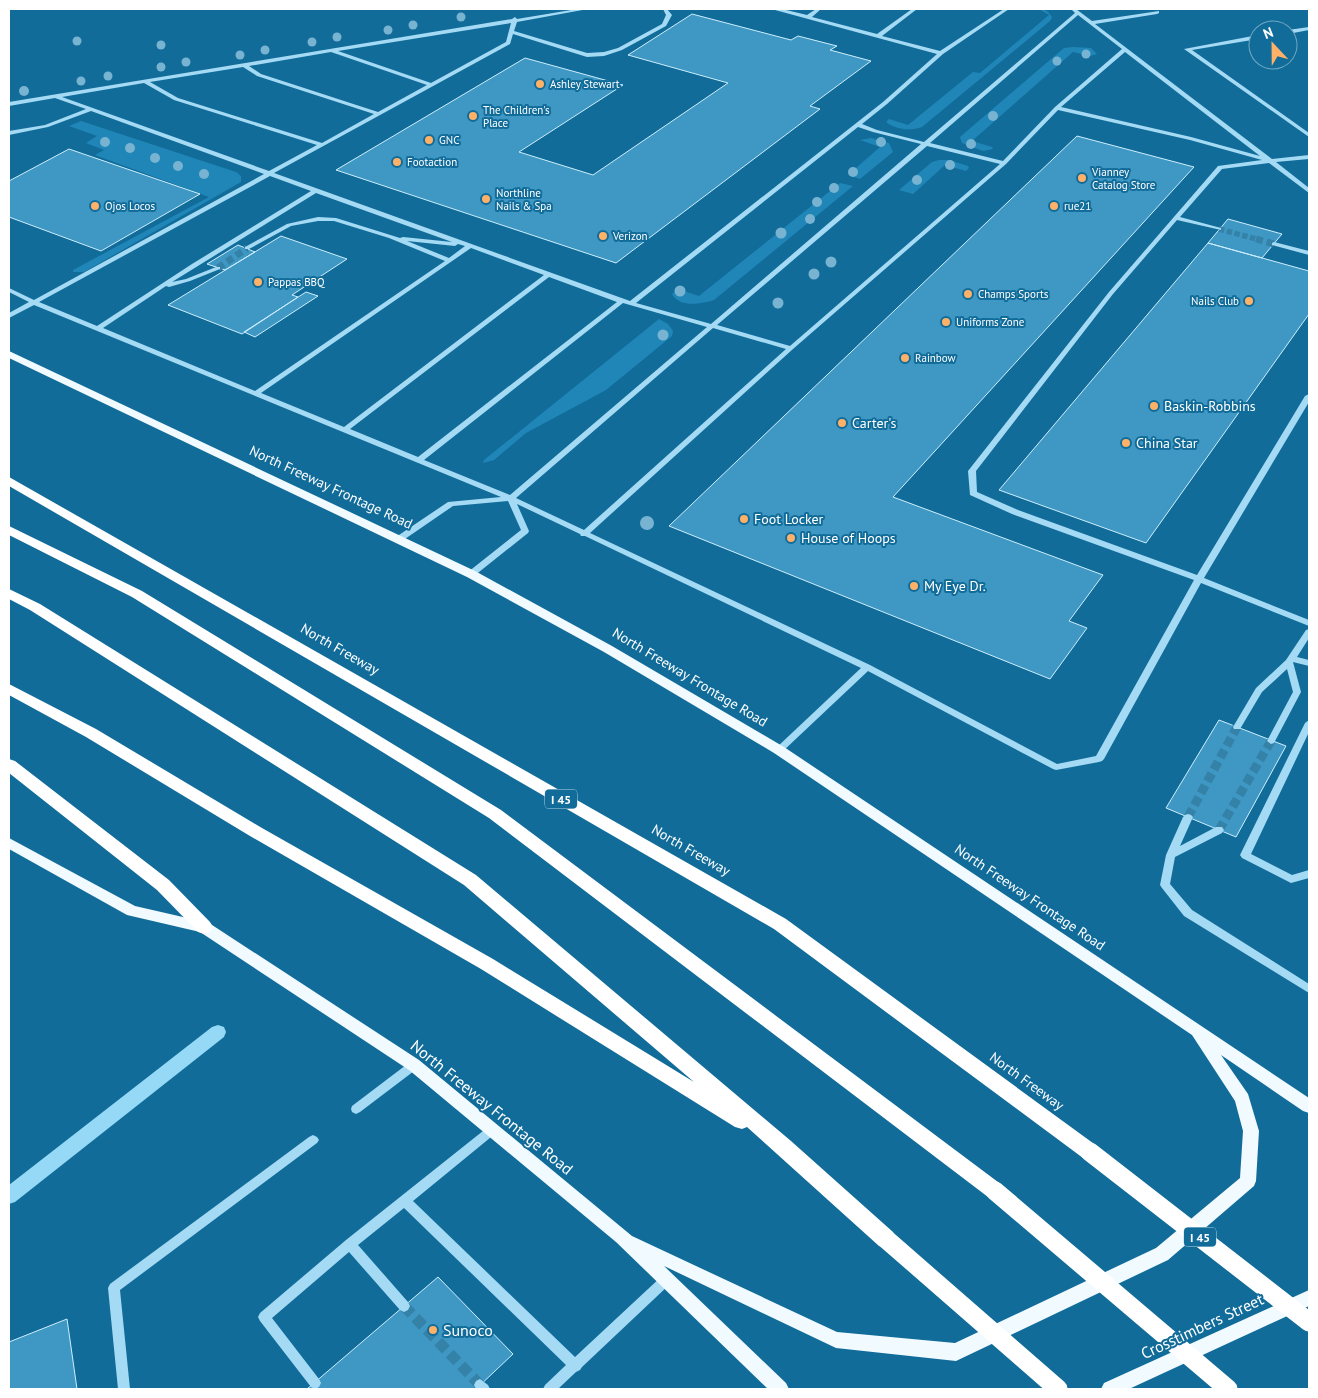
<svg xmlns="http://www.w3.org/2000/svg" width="1318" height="1398" viewBox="0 0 1318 1398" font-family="'PT Sans',sans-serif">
	<rect width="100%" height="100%" fill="#116c9a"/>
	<path fill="#2086b8" d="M1039,9C1045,9 1048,11 1052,17L1050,21L922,127C911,131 896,130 886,122L889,119L908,125L973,72L980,73L1049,15Z
		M1073,47L1091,48L1097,54L1090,56L1073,52L972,141L992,147L993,149L983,151L962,143L960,137L1064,48Z
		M81,121L236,172L241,176V182L84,272H73V270L209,197L95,155L104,150L86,143L97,136L69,126Z
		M871,138L889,143L893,152L860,179L848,175L880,147L860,140Z
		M939,160H949L968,166L969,168L966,171L945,165L913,194L899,190L932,162Z
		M840,183L853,186L714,300C701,304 680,308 672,294L678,289L699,296Z
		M659,319L668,324L673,331L672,336L606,390L526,433L494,460L483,463L484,460Z"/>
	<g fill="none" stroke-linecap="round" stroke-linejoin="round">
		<path fill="#96d9f7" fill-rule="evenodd" d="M218,1025L224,1027L226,1032L224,1037L15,1202L9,1204V1185L212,1027Z"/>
	</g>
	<path fill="#3e98c3" stroke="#cdeefe" d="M692,14L791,40L798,36L837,46L830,50L871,61L810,106L820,109L616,263L336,170L525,58L623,85L519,152L593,175L728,83L628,55Z
		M1077,136L1194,167L893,497L1103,575L1069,621L1087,628L1050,679L669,526Z
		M69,149L200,194L101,251L9,217V181Z
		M1228,219L1282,234L1262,258L1208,243Z
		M281,236L347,259L292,295L298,297L242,334L168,305Z
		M1208,243L1309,271V314L1146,543L999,490Z
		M238,245L255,252L225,270L207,264Z
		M306,292L318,296L255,337L244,332Z
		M1219,720L1286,746L1236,837L1166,808Z
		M438,1277L513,1354L476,1389H307Z
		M67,1319L77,1389H9V1342Z"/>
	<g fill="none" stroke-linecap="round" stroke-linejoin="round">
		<path stroke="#3582a9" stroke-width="5.5" stroke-dasharray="5.5 2.5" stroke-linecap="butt" d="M1219,229L1260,240"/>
		<path stroke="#3582a9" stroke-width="7" stroke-dasharray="7 4" stroke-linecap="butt" d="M1256,239L1274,244
			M218,268L247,248"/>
		<path stroke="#3582a9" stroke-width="9" stroke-dasharray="9 4.5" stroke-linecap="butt" d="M1188,817L1237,727
			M1219,830L1271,741"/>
		<path stroke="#3582a9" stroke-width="11" stroke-dasharray="11 5.5" stroke-linecap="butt" d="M404,1306L480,1385"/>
		<path fill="#a4daf4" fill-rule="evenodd" d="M577,9H588L517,22L514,31L587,53L604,52L618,48L662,24L666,15L663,9H667L672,15L666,26L622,50L604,56L587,57L513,34L510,44L274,173L630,301L883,102L937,54L775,10V9H782L807,15L816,9H821L812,17L877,34L912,9H917L882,36L940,51L1004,9H1009L943,54L887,104L862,124L877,130L924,142L1075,13L1071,9H1076L1092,21L1159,11V13L1157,14L1095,24L1272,159L1309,155V159L1276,162L1309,188V193L1269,163L1222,169L1180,217L1221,228V230L1177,220L1113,294L976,471L977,492L1018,510L1197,575L1305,396L1309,394V402L1204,578L1309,620V626L1201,583L1104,759L1102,761L1099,762L1056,770L1053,769L868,671L782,752H776L774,750L776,748L861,668L585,536H581L580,534L517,504L529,531L528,533L474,576H468L467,574L468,572L521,530L508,501L453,506L402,541H396L395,539L396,537L448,502L501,497L34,305L9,318V313L29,302L9,292V288L34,300L264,174L91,111L48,127L9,135V131L45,125L86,109L55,98L9,106V102L512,19L515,17L517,19ZM1078,15L1122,49L1055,107L1003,161L930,143ZM511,23L506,42L431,83L338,51ZM331,52L427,85L378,112L261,74L249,66ZM1125,52L1260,156L1191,137L1061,107ZM243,67L257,76L374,114L322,143L178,98L150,82ZM144,83L174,100L317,145L269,171L62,97ZM1058,110L1190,140L1262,160L1218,166L1109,292L968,471L970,495L1012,514L1194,580L1096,756L1057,764L870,665L590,533L793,349L1006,164ZM858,127L873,132L921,144L711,324L636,303ZM927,146L1000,164L790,346L717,325ZM270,176L311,191L192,264L97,326L39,302ZM316,193L452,242L403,237L400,238L336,218L318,217L287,224L245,247V249H249L291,226L318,221H334L389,238L445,261L255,391L103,328L166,286L169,287L190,281L220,269V267H216L186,279L172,282ZM407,241L455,246L458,244L465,246L449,258ZM471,248L544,275L344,427L261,393ZM549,277L617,302L418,457L350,429ZM623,303L707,327L510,495L424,460ZM713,328L786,349L584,530L516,498Z
			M1309,27V30L1288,34V30Z
			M1258,35V39L1192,50L1309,133V137L1184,49Z
			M1274,242L1309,251V255L1272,245V243Z
			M1309,629V638L1297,657L1309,660V666L1293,662L1301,692L1274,743L1271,744L1267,741L1293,692L1287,669L1262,692L1240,729H1234L1233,727L1256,688L1286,660L1306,630Z
			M1309,720V732L1251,854L1292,875L1309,870V878L1291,883L1242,858L1240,855L1305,723Z
			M1188,814L1191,815L1193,817L1180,846L1216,827H1222L1224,830L1222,833L1175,857L1170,884L1192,910L1309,984V993L1184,916L1162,888L1160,885L1166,855L1183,817L1185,815Z
			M414,1060L418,1062L419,1065L418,1068L360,1112L356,1114L352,1112L351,1109L352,1106L410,1062Z
			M492,1125L496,1127L498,1130L496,1133L413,1201L575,1357L662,1276L666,1274L670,1276L672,1280L670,1284L582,1367L580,1370L576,1372L558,1389H543L545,1385L566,1365L404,1208L358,1245L408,1302L410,1306L408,1310L404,1312L400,1310L349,1252L272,1318L319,1379L321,1383L319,1387L315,1389L311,1387L260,1321L258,1317L260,1313L346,1240L488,1127Z
			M313,1135L317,1137L319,1140L317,1143L120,1290L130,1389H118L108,1288L110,1284L309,1137Z
			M480,1379L488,1385L490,1389H476L474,1385L476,1381Z"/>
		<path fill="#f1faff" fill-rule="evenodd" d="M9,351L475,571L612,646L784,747L1309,1098V1113L1303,1111L1221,1055L1248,1094L1259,1131L1256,1181L1254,1186L1168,1260L956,1361L836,1348L664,1266L786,1383L789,1389H768L616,1242L409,1070L200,932L127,915L9,849V838L135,906L209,923L419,1060L632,1236L837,1332L955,1343L1156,1248L1240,1178L1243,1131L1235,1101L1192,1035L774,753L604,652L467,577L9,358Z
			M1309,1290V1306L1129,1389H1101L1104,1383Z"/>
		<path fill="#fff" fill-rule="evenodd" d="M9,477L786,919L1097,1146L1100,1152L1097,1158L1090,1161L1083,1158L774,929L9,486Z
			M9,526L142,591L501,810L1002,1185L1005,1191L1002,1197L995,1200L988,1197L489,818L132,597L9,535Z
			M9,589L40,604L476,875L791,1141L893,1232L896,1239L893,1246L886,1248L879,1246L747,1127L742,1129L735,1127L481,969L250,836L86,737L9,695V684L96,729L262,828L493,959L694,1082L464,885L30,610L9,599Z
			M9,759L15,761L169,880L210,922L213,927L210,932L204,934L198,932L157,890L9,773Z"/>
		<path stroke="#fff" stroke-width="19" d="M1090,1152L1309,1322
			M995,1191L1228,1389
			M886,1239L1058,1389"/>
	</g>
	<g fill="#78b4d1">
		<circle cx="461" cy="17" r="4.5"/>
		<circle cx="413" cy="25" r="4.5"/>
		<circle cx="388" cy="30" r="4.5"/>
		<circle cx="337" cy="37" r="4.5"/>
		<circle cx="77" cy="41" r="4.5"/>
		<circle cx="312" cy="42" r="4.5"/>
		<circle cx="161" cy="45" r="4.5"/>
		<circle cx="265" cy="50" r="4.5"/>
		<circle cx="1086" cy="54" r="4.5"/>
		<circle cx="240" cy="55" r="4.5"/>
		<circle cx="1057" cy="61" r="4.5"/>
		<circle cx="186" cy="62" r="4.5"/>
		<circle cx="161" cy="67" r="4.5"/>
		<circle cx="108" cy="76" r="4.5"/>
		<circle cx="81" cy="81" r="4.5"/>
		<circle cx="24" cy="91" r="5"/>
		<circle cx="993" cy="116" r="5"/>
		<circle cx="105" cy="142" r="5"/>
		<circle cx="881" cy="142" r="5"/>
		<circle cx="971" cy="144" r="5"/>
		<circle cx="130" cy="148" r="5"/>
		<circle cx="155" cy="158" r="5"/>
		<circle cx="950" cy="165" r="5"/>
		<circle cx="178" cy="166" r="5"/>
		<circle cx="853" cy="172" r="5"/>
		<circle cx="204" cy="174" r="5"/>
		<circle cx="917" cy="180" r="5"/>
		<circle cx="834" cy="188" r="5"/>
		<circle cx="817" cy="202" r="5"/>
		<circle cx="810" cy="219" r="5"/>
		<circle cx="781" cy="233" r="5.5"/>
		<circle cx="831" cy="262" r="5.5"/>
		<circle cx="814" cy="274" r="5.5"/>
		<circle cx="680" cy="291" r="5.5"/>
		<circle cx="778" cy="303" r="5.5"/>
		<circle cx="663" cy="335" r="5.5"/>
		<circle cx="647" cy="523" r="7"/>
	</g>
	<g fill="#ffb167" stroke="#116c9a" stroke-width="2">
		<circle cx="540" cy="84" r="5"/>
		<circle cx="473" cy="116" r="5"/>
		<circle cx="429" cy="140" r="5"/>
		<circle cx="397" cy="162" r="5"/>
		<circle cx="1082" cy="178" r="5"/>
		<circle cx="486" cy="199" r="5"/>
		<circle cx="95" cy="206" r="5"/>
		<circle cx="1054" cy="206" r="5"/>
		<circle cx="603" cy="236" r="5"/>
		<circle cx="258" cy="282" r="5"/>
		<circle cx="968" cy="294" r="5"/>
		<circle cx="1249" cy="301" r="5"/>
		<circle cx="946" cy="322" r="5"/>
		<circle cx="905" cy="358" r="5"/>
		<circle cx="1154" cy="406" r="5"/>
		<circle cx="842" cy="423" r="5"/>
		<circle cx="1126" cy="443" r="5"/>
		<circle cx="744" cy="519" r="5"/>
		<circle cx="791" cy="538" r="5"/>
		<circle cx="914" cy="586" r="5"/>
		<circle cx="433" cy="1330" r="5"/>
	</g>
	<g text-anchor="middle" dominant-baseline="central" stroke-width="4" stroke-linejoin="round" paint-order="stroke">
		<g font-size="11" fill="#fff" stroke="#116c9a" text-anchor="start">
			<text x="550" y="84">Ashley Stewart</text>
			<text x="483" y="110">The Children's<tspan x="483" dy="13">Place</tspan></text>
			<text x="439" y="140">GNC</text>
			<text x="407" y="162">Footaction</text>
			<text x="1092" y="172">Vianney<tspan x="1092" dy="13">Catalog Store</tspan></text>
			<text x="496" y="193">Northline<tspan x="496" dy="13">Nails &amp; Spa</tspan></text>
			<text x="105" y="206">Ojos Locos</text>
			<text x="1064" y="206">rue21</text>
			<text x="613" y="236">Verizon</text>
			<text x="268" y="282">Pappas BBQ</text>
			<text x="978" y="294">Champs Sports</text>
			<text x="1239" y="301" text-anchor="end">Nails Club</text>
			<text x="956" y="322">Uniforms Zone</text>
			<text x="915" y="358">Rainbow</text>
		</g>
		<g fill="#116c9a" stroke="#b8d3e1" stroke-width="1">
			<rect x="545" y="789.5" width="32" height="19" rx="4"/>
			<rect x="1184" y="1227.5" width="32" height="19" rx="4"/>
		</g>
		<g font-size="12" font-weight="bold" fill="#fff">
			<text x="561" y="799">I 45</text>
			<text x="1200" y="1237">I 45</text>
		</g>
		<g font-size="14" fill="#fff" stroke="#116c9a" text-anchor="start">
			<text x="1164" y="406">Baskin-Robbins</text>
			<text x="852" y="423">Carter's</text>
			<text x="1136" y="443">China Star</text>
			<text x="754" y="519">Foot Locker</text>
			<text x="801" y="538">House of Hoops</text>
			<text x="924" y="586">My Eye Dr.</text>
		</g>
		<g font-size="14" fill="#fff" stroke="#116c9a">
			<text transform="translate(331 487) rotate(25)">North Freeway Frontage Road</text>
			<text transform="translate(340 649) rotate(30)">North Freeway</text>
			<text transform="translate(690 677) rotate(31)">North Freeway Frontage Road</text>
			<text transform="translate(691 850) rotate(30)">North Freeway</text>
			<text transform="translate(1030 897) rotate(34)">North Freeway Frontage Road</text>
			<text transform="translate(1027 1081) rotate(36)">North Freeway</text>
		</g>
		<g font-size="16" fill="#fff" stroke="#116c9a">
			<text transform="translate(492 1107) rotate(39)">North Freeway Frontage Road</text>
			<text transform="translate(1202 1326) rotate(-25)">Crosstimbers Street</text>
		</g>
		<g font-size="16" fill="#fff" stroke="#116c9a" text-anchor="start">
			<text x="443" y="1330">Sunoco</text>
		</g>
	</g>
	<rect width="1318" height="1398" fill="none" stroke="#ffffff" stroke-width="20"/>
	<g transform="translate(1273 45) rotate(338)"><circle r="24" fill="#116c9a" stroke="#70a7c2"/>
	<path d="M0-4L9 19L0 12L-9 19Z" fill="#ffb167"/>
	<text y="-8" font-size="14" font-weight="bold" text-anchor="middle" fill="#ffffff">N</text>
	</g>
</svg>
